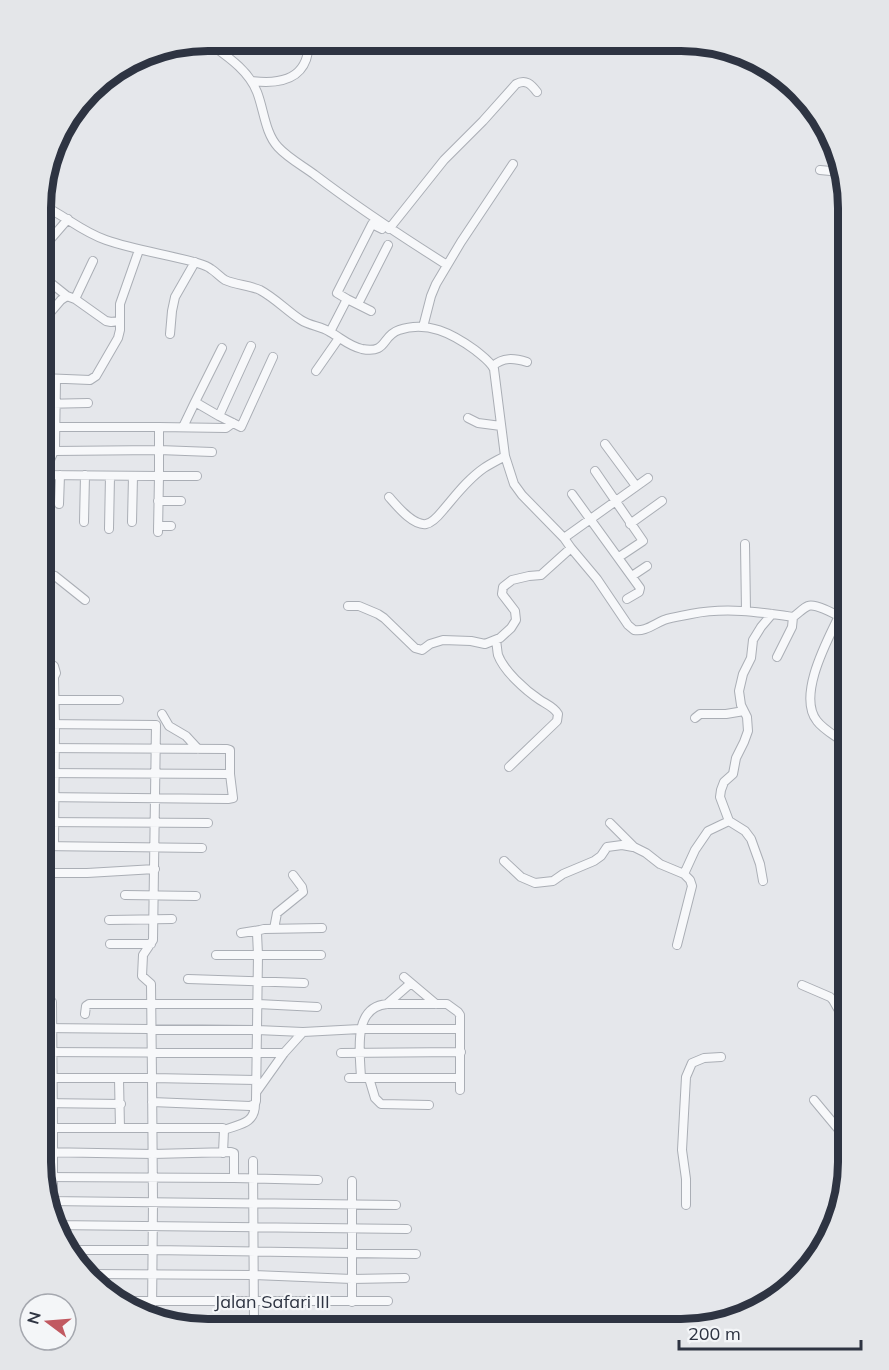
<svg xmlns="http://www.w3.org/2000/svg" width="889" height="1370" viewBox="0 0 889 1370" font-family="Mulish,sans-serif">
	<rect width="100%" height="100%" fill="#e5e7eb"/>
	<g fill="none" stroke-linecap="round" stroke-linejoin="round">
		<g stroke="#aaaeb5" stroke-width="10">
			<path id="minor" d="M206,41C225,55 248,69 257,92C264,110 265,133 278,147C288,158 303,166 315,175C357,207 401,236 447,265
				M252,81C277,84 303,81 308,52L305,47L296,41
				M820,170L841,172
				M42,205C64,215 82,232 106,240C135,250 165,254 194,262C200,264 206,265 211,269C216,272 220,277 225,280C236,285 249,285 260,290C275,298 287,311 301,320C310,326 321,326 330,332C341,338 349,346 362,349C388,354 381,336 399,330C427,320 453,334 475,350C482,356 490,361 494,369L505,456L514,484L522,495L564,538L571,548L597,579L628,625L634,630C645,632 654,624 664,620C673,617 682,616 691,614C726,607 759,612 793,617C798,614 803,608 808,606C817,603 840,617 848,621
				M389,229L444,160L483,121L516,84C526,79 531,84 537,92
				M42,249L68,219
				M42,276L67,296
				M75,299L93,261
				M347,299L371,311
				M358,304L388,245
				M42,312L46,315L49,314L61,300L67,296L75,299L106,321L111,322L119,321
				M423,327L431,296L436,284L461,242L513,164
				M330,332L347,299L337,293L372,224L382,229
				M170,334L172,311L175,297L195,262
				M251,346L219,416L241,427L273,357
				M493,366C503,357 514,358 527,362
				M316,371L339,338
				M42,378L90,380L96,376L118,338L120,330V304L139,250
				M195,402L222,348
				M42,404L88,403
				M468,418L478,423L501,426
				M42,427H159
				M183,427L195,402L219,416
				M605,444L636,486
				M42,452L54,451L55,447L56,379
				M595,471L643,541L619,557
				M41,475L159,476V427L226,428L233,423
				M41,488L46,469L54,451L159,450L212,452
				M572,494L640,588L639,592L627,599
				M389,497C397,506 413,526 426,524C433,523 440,514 444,509C456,495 468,479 484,468C490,464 498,460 505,456
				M158,501H181
				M59,504L60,475
				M84,522L85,475
				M132,522L133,476
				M630,524L662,501
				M158,526H171
				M109,529L110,476
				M158,532L159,476H197
				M564,538L648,478
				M745,544L746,611
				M41,571L55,576L85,600
				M632,576L647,566
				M348,606H359L378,614L384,618L415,648L422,650L430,644L443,640L471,641L485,644L500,638L511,628L516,620L515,611L502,594L503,587L512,580L529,576L541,575L571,548
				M839,616C827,641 797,696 817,721C823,729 834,735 842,741
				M496,641C497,645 497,650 498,655C504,671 525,690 540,700C546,704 554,707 558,714L557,721L509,767
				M41,657L54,666L56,673L54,677L55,724L54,846
				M777,657L792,627L793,617
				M41,675H50L54,677
				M41,700H119
				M848,708L842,705V701L848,683
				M162,714L169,726L186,736L198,749
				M695,718L700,714H726L744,711
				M41,724L156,725L153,940L143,955L142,976L151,984L152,1078L256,1080
				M41,773L230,774
				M41,797L228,799L233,798L230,774V750L227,749L41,748
				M41,822L208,823
				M610,823L634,847L646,853L660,864L684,874L695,850L708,831L729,821
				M41,846L202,848
				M504,861L521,877L535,883L553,881L563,874L594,861L601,856L607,847L622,845L633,847
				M41,875L49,873H87L155,869
				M763,881L760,864L751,839L745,831L729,821L720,797L721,790L724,782L733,774L736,758L744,742L748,731L747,717L741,705L739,691L743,674L751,658L753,640L761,627L772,614
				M125,895L196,896
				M109,920L172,919
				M274,929L277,913L303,892L302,887L293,875
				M241,933L260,930
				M110,944H151
				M677,945L692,886L690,880L684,874
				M321,955H258L257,933L260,930L264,929L322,928
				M404,977L436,1004
				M188,979L304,983
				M802,985L830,997L833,1000L845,1021L848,1023
				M41,1002H52L53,1128V1223
				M387,1004L411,983
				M85,1014L86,1006L89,1004H258L317,1007
				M41,1028L257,1030L303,1032
				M41,1052L284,1053
				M341,1053L461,1052
				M41,1078H152L153,1202L152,1314
				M349,1078H460
				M361,1078C360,1053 352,1007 387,1004H447L458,1012L460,1015V1090
				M369,1078L375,1098L381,1104L429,1105
				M119,1079L120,1128
				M257,1091L284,1053L303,1032L360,1029H460
				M814,1100L839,1130L848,1136
				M152,1102L250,1106L255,1104L256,1101L258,955H216
				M41,1103L121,1104
				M41,1128H223L224,1130L223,1153
				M224,1130C240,1124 255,1124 255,1104
				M41,1152L153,1154L231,1152L234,1153V1178
				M253,1161L254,1328
				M43,1177L234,1178L318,1180
				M48,1201L396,1205
				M686,1205V1179L682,1150L686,1077L692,1063L704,1058L721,1057
				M53,1225L407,1229
				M72,1250H152L416,1254
				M90,1274L253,1275L352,1279L405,1278
				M120,1301H388
				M352,1302V1181
				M183,1327L352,1328"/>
		</g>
		<use href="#minor" stroke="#f7f8fa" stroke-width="8"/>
	</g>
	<g text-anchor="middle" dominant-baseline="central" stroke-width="4.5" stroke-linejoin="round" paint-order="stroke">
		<g font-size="18" fill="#2e3442" stroke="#f4f6f8">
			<text x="272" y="1301">Jalan Safari III</text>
		</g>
	</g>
	<path d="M0 0H889V1370H0ZM208 51H681A157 157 0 0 1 838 208V1162A157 157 0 0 1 681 1319H208A157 157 0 0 1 51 1162V208A157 157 0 0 1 208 51Z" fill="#e4e6e9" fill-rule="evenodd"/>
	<path fill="none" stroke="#2e3442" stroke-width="8" d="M208 51H681A157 157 0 0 1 838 208V1162A157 157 0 0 1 681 1319H208A157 157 0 0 1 51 1162V208A157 157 0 0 1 208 51Z"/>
	<g transform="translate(48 1322) rotate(286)"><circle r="28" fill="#f4f6f8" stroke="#a5a8af" stroke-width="1.5"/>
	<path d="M0-4.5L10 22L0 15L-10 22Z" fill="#c15961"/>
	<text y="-9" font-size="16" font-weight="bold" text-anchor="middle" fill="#2e3442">N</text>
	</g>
	<path d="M679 1340v9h182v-9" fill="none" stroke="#2e3442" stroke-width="3"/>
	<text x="688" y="1340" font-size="18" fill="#2e3442" stroke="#f4f6f8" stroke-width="4.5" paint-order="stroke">200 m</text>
</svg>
